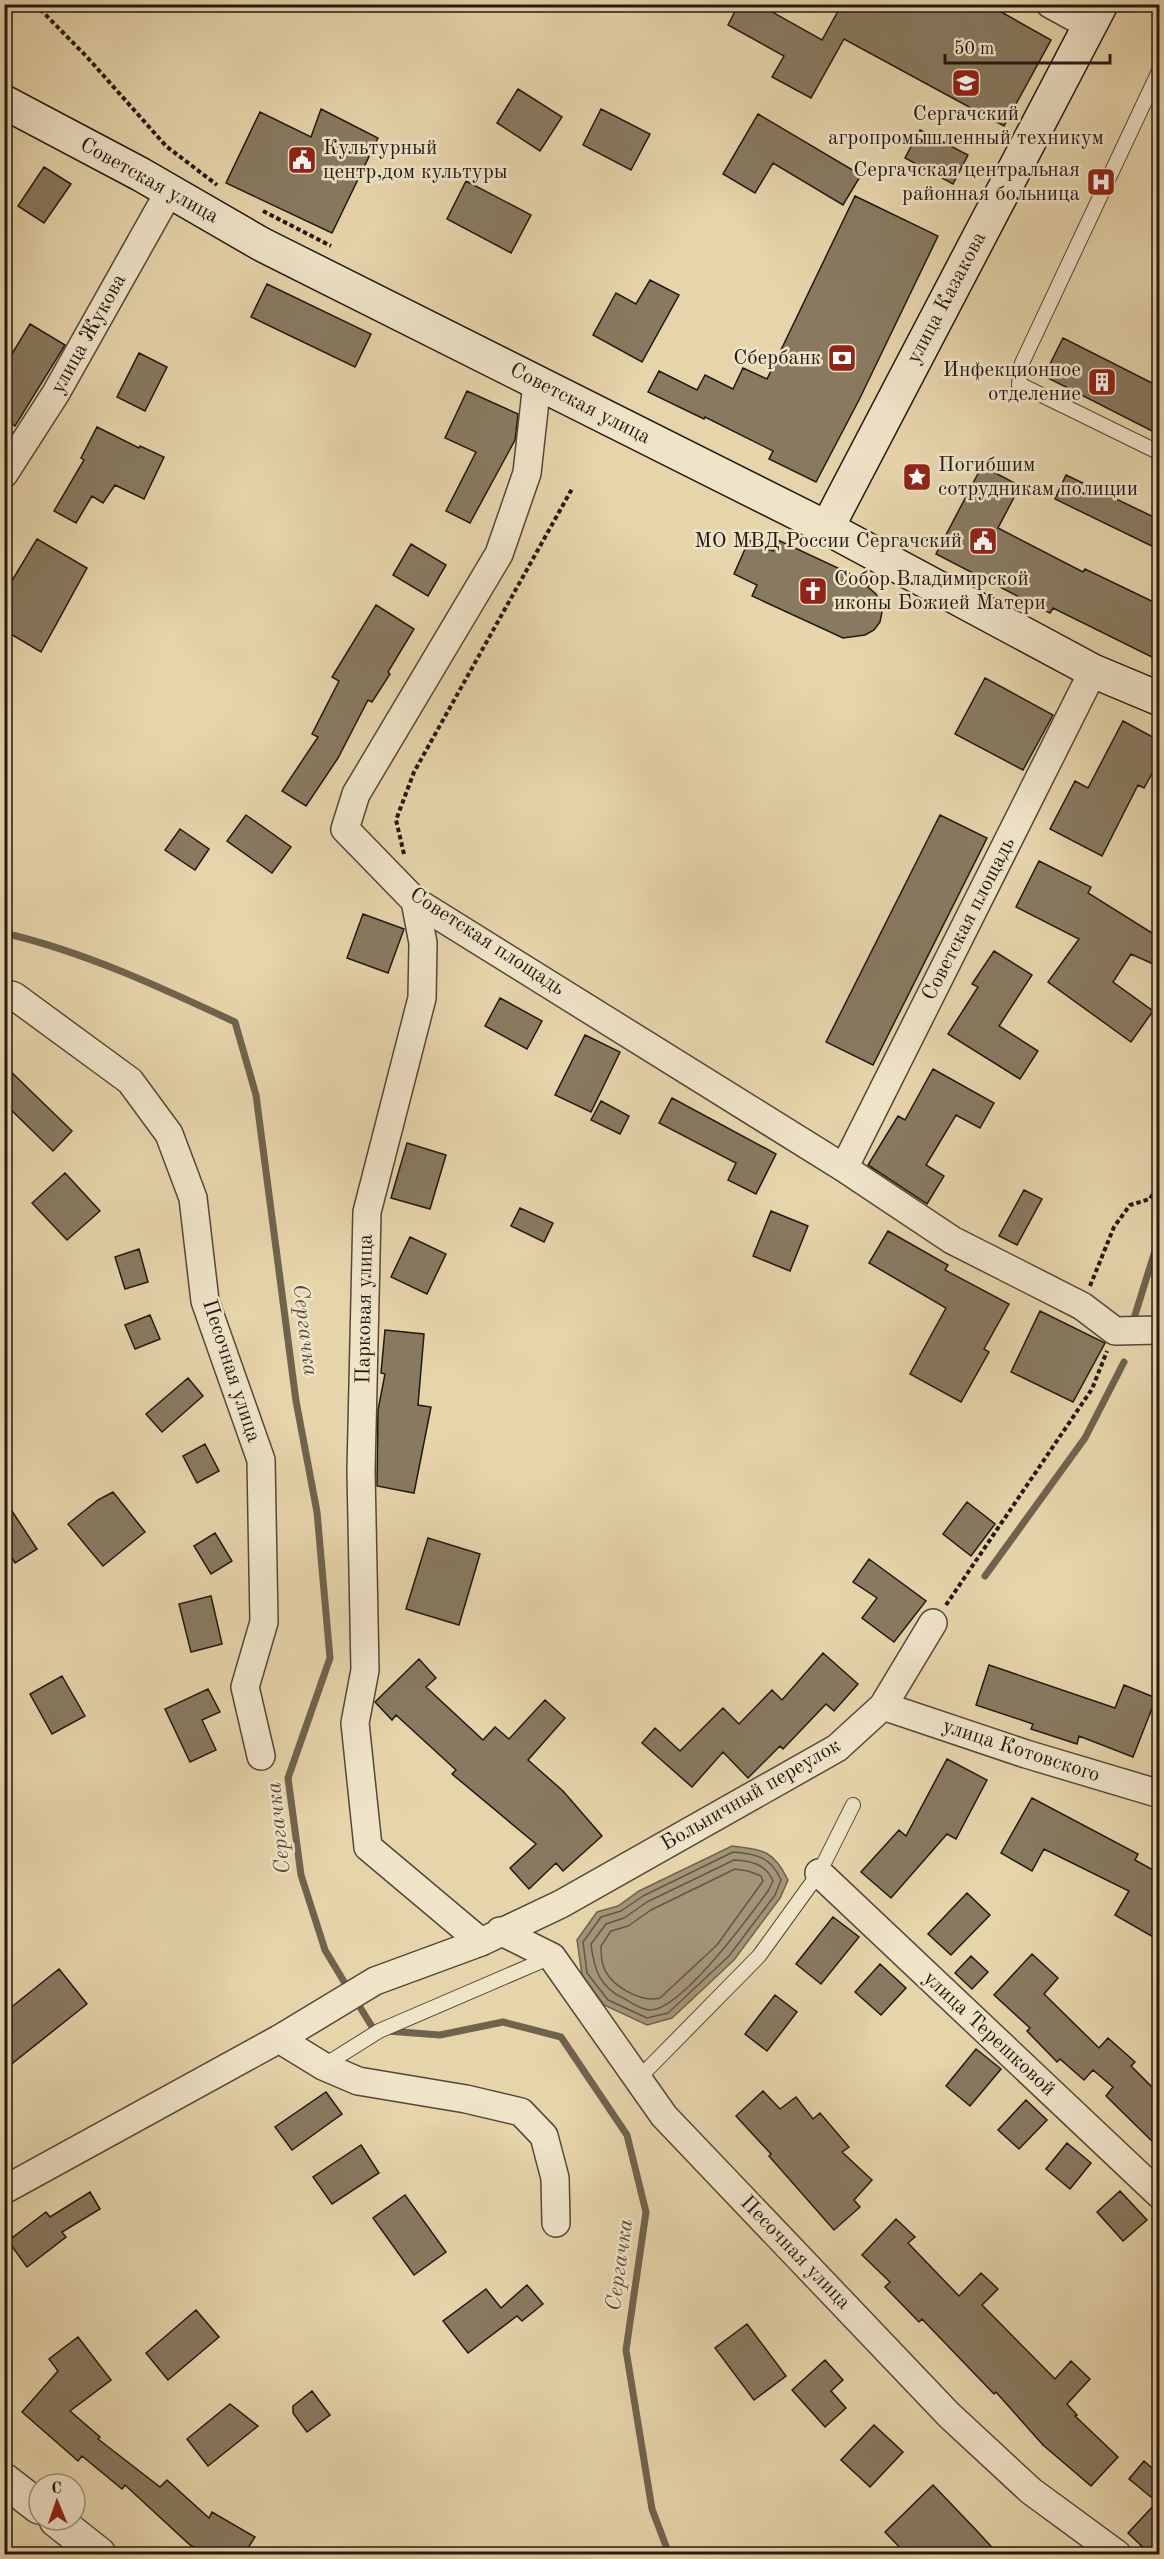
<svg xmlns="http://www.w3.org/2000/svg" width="1164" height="2559" viewBox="0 0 1164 2559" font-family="'Old Standard TT',serif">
	<rect width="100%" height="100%" fill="#e6d4ab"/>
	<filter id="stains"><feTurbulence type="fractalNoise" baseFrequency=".00333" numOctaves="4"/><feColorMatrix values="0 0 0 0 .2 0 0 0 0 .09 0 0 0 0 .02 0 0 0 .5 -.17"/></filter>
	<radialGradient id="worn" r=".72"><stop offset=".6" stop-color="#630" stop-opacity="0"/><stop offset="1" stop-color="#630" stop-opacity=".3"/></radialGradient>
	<path fill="#a39477" stroke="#6f634e" stroke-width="1.5" d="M732,1846C764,1850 773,1850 788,1880L780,1898L734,1960L672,2018L647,2025L604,2005L582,1975L577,1940L597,1912L618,1906L639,1891Z"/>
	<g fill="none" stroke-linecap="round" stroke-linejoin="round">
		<path stroke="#625644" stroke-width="1.5" d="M733,1852C757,1854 771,1857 781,1880L775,1895L729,1956L668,2013L647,2018L608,2000L587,1973L583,1942L601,1917L621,1911L643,1896Z
			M734,1860C751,1861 766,1864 773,1881L768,1891C749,1917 681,2010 650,2010C642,2010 632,2003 625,1999C600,1988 594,1970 591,1944L606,1924L624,1918L647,1902Z
			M735,1869L748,1871L761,1876L763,1881L717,1945L660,1998C640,2003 609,1985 603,1965C601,1959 601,1952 601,1946L611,1931L628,1926L651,1910Z"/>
		<path stroke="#6f634e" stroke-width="7" d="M4,933C85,952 160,987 235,1022L256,1095L296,1401L317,1512L330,1658L288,1778L301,1875L325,1950L349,1990
			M1135,1315L1160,1235
			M985,1576L1085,1438L1124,1362
			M355,1999L374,2030L440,2035L503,2022L561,2037L627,2135L646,2212L626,2350L652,2509L669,2554"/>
	</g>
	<path fill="#887a61" stroke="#221911" stroke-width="1.5" d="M739,4H758L822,40L842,4H987L1051,40L1004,126L844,39L811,98L772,77L784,56L728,25Z
		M518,89L562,117L540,151L497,123Z
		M321,109L378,138L332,233L226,183L260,112L311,137Z
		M601,109L650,134L631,170L583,145Z
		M758,114L861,175L843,205L773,163L755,193L723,174Z
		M920,130L968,155L953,184L905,158Z
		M44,167L71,184L44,223L18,206Z
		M466,181L531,215L511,253L447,219Z
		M855,196L938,236L859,400L816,482L769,459L773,451L705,417L704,419L648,392L659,371L697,390L705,375L733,389L743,368L767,379Z
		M650,280L679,295L642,362L593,335L616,293L636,304Z
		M267,284L371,334L355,367L251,317Z
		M30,324L65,345L15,426L4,418V367Z
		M1063,338L1160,387V435L1044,376Z
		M139,353L167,367L145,411L117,397Z
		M467,391L518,414L515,440L470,523L446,511L476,452L445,438Z
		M97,427L139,448L140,446L164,457L144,499L115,485L103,503L92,496L76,523L54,511L84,460L81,458Z
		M982,466L1020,486L998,528L1083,572L1085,569L1160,605V661L1053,608L1050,613L936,554Z
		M1066,475L1160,520V550L1055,499Z
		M37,539L87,568L41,652L4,630V594Z
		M749,540L773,551L778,540L870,583L868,587L876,594L881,603L882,612L880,622L874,630L865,635L843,638L752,596L757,585L734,574Z
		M411,544L446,565L428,596L393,575Z
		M376,605L414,629L388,672L390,674L372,702L368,700L338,758L306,806L282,791L318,737L312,734L339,681L332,677Z
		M985,678L1053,715L1023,770L955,734Z
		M1123,721L1160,741V759L1144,788L1138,785L1102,856L1050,829L1075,781L1088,788Z
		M246,815L291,847L272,873L227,841Z
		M940,815L987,838L873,1065L826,1042Z
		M180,829L209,849L195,870L165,850Z
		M1039,861L1091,887L1088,893L1160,938V967L1131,954L1113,982L1153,1011L1131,1042L1048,982L1079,939L1016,907Z
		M363,914L404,929L388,973L347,958Z
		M994,951L1032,975L999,1026L1038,1051L1020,1079L948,1034L978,987L972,984Z
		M500,998L542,1021L527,1049L485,1026Z
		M585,1035L620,1052L591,1112L555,1095Z
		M4,1065L72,1131L53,1151L4,1103Z
		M933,1069L994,1103L980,1128L956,1115L926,1165L944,1176L927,1204L868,1165L898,1116L905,1120Z
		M672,1098L776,1154L756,1194L728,1180L736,1163L659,1123Z
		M601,1101L629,1116L620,1134L591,1120Z
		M407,1143L446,1155L430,1209L391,1198Z
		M65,1173L100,1211L67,1240L32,1203Z
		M1024,1190L1042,1199L1017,1245L999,1236Z
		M520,1208L553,1223L544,1242L511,1226Z
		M771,1211L808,1226L790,1271L753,1256Z
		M888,1231L948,1265L945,1270L1009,1304L984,1349L989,1352L961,1402L910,1374L946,1308L869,1263Z
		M410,1237L446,1254L427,1294L391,1277Z
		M139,1249L148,1282L125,1289L115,1257Z
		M1040,1311L1105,1343L1073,1402L1011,1372Z
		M150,1315L160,1339L135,1349L125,1325Z
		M385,1330L424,1334L418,1405L431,1407L414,1493L377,1486L378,1410L385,1374L381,1373Z
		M188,1378L203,1396L162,1432L146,1414Z
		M205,1444L219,1471L197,1483L183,1456Z
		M113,1492L145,1532L103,1566L68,1524L98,1500Z
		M4,1499L37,1549L15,1563L12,1558L4,1562Z
		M967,1502L995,1524L971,1556L943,1534Z
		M215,1533L232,1561L211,1574L194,1546Z
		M428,1538L480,1554L459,1625L406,1609Z
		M869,1559L926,1601L894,1642L862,1618L877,1598L853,1582Z
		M211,1596L222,1644L191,1652L179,1604Z
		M823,1653L858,1684L834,1711L826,1704L783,1749L780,1746L748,1778L723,1752L692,1787L642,1743L655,1728L680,1751L723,1708L739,1724L772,1690L782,1700Z
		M419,1659L436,1678L426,1687L483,1740L495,1727L509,1739L545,1700L565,1718L528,1760L563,1791L602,1836L563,1871L556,1863L529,1889L510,1868L536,1844L452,1774L456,1770L396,1715L392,1720L375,1702Z
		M989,1665L1115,1708L1124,1685L1156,1698L1133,1757L1079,1736L1077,1744L1031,1729L1033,1724L976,1705Z
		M62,1676L85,1716L52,1734L30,1694Z
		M208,1689L220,1712L202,1720L216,1750L190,1762L165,1709Z
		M947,1759L987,1780L956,1839L947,1834L891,1898L861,1872L899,1830L906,1836Z
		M1032,1798L1138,1854L1135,1860L1160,1874V1941L1115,1915L1129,1891L1044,1849L1032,1871L1001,1853Z
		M967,1893L990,1915L951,1955L928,1934Z
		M833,1917L859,1937L821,1984L796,1964Z
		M1032,1954L1058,1978L1044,1994L1099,2048L1108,2038L1135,2062L1131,2066L1160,2095V2149L1106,2096L1113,2087L1093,2070L1084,2080L1060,2059L1057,2062L1027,2031L1030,2028L994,1995Z
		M971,1956L988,1972L972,1989L955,1973Z
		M880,1964L906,1988L881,2015L855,1992Z
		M59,1969L87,2004L4,2070V2013Z
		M775,1995L797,2012L767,2051L745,2034Z
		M976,2049L1001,2069L970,2106L946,2086Z
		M763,2091L780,2109L796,2097L813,2119L820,2113L849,2147L842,2152L872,2180L854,2200L860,2207L834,2230L769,2156L771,2154L736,2116Z
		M326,2092L342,2114L292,2150L275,2127Z
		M1026,2100L1047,2120L1019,2149L998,2130Z
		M1067,2143L1091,2163L1070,2189L1046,2169Z
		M361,2145L379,2173L332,2204L313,2177Z
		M1120,2191L1147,2220L1123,2241L1097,2212Z
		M90,2192L100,2209L62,2232L66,2237L27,2267L8,2241L46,2212L50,2217Z
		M405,2195L446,2252L414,2275L373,2218Z
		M896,2219L915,2237L908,2243L959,2296L981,2273L998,2289L982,2305L1055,2379L1071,2361L1090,2379L1067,2404L1077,2415L1075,2416L1118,2457L1091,2486L1043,2445L996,2392L994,2394L922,2319L919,2322L885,2287L890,2282L862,2255Z
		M527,2285L543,2304L522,2321L517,2316L468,2353L443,2321L486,2289L501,2308Z
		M196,2310L219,2337L168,2380L146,2353Z
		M747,2324L786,2376L754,2400L715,2348Z
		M78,2337L111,2380L70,2411L100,2437L98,2439L160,2487L167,2480L209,2518L212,2512L255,2537L244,2554H206L190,2545L125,2485L122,2489L82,2456L78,2461L22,2412L58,2371L49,2359Z
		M825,2360L843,2380L831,2391L846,2408L825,2427L792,2390Z
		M312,2391L330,2415L307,2432L293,2413V2406Z
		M230,2404L258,2426L208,2466L187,2439Z
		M874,2425L903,2452L870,2487L841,2460Z
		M1144,2461L1160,2475V2554H1150L1128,2533L1157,2502L1129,2479Z
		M933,2485L977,2531L998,2554H906L885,2532Z"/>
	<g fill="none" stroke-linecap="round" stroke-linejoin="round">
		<g stroke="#534838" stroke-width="16">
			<path id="service" d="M1160,69L1022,363L1019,384L1160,453
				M323,2066L379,2031L551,1957
				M638,2079L759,1956L819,1873L853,1805"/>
		</g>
		<g stroke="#534838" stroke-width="30">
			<path id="minor" d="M1050,4L1090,26
				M537,383L527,473L499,554L356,794L345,829L415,901L844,1168
				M4,474L56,393L169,192
				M1093,671L844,1168L952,1240L1082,1306L1115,1331L1160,1330
				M415,901L423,943L422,998L367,1212L361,1471L365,1670L355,1723L368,1847L481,1942
				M4,993L14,996L130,1081L169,1134L193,1198L205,1301L261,1460L264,1622L245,1687L261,1756
				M883,1706L1026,1754L1160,1794
				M819,1873L1160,2195
				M500,1931L552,1957L664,2116L949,2415L1031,2491L1117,2554
				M279,2039L323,2066L358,2081L466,2099L521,2112L544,2136L555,2178L556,2223
				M4,2190L279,2039L375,1981L481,1942L561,1904L837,1748L883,1706L933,1623"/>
		</g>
		<g stroke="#534838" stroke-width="36">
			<path id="tertiary" d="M4,2480L39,2507
				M56,2520L99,2554"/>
		</g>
		<g stroke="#221911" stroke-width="36">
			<path id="secondary" d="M4,102L140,174L261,244L827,528L1093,671L1160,699
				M827,528L1101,4"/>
		</g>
		<path stroke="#221911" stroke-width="4" stroke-dasharray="4.5 3" stroke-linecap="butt" d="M35,4L87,57L166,146L217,185
			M263,211L331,246
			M404,854L396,820L414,772L573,487
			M1090,1286L1114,1227L1130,1205L1150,1199L1160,1181
			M946,1605L1092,1389L1107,1351"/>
		<use href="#service" stroke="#efe3c8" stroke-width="14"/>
		<use href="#minor" stroke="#efe3c8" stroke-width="27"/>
		<use href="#tertiary" stroke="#efe3c8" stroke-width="33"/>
		<use href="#secondary" stroke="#efe3c8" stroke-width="33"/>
	</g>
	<defs>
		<g id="university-square" transform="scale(1.5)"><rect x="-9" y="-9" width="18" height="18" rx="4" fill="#8f2418" stroke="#efe3c8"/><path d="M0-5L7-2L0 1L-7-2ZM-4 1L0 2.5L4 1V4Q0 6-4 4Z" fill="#fff"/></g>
		<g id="civic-square" transform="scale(1.5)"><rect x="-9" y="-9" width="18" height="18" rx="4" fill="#8f2418" stroke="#efe3c8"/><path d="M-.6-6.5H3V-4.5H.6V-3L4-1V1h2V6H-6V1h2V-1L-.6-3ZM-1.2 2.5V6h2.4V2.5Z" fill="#fff"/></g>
		<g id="hospital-square" transform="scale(1.5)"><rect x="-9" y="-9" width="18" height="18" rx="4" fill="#8f2418" stroke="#efe3c8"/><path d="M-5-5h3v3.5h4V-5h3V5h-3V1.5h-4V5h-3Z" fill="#fff"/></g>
		<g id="bank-square" transform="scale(1.5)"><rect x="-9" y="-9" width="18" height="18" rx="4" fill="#8f2418" stroke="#efe3c8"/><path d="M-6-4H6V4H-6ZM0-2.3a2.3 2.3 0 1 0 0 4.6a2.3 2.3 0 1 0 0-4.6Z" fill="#fff"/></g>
		<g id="building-square" transform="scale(1.5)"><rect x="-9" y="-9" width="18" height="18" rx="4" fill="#8f2418" stroke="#efe3c8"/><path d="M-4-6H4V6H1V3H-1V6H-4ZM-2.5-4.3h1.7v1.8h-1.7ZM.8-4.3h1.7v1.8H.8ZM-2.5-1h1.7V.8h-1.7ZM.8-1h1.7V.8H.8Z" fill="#fff"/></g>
		<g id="sight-square" transform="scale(1.5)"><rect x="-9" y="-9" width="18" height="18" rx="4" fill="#8f2418" stroke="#efe3c8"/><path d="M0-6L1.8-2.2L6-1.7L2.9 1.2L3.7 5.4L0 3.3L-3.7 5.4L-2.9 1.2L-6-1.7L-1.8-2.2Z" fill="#fff"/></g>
		<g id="church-square" transform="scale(1.5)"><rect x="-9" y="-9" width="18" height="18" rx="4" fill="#8f2418" stroke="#efe3c8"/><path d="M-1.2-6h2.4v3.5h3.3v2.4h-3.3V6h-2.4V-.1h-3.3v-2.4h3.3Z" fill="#fff"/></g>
	</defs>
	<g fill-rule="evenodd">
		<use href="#university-square" x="966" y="83"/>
		<use href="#civic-square" x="302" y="160"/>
		<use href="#hospital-square" x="1101" y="182"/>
		<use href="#bank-square" x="842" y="358"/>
		<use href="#building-square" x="1102" y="382"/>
		<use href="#sight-square" x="917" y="477"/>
		<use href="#civic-square" x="983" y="541"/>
		<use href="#church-square" x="813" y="591"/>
	</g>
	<g text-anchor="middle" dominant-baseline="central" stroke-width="5" stroke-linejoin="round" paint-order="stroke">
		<g font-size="21" fill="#221911" stroke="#efe3c8" text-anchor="end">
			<text x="966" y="114" text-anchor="middle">Сергачский<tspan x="966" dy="24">агропромышленный техникум</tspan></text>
			<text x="323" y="148" text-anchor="start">Культурный<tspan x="323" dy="24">центр,дом культуры</tspan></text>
			<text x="1080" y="170">Сергачская центральная<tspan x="1080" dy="24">районная больница</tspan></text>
			<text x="821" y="358">Сбербанк</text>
			<text x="1081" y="370">Инфекционное<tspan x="1081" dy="24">отделение</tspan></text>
			<text x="938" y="465" text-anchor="start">Погибшим<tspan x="938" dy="24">сотрудникам полиции</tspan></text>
			<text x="962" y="541">МО МВД России Сергачский</text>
			<text x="834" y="579" text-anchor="start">Собор Владимирской<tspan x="834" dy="24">иконы Божией Матери</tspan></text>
		</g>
		<g font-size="21" fill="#221911" stroke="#efe3c8">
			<text transform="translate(149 181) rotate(29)">Советская улица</text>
			<text transform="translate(947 298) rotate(-62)">улица Казакова</text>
			<text transform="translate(89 334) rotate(-61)">улица Жукова</text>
			<text transform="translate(580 404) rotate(27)">Советская улица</text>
			<text transform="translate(969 919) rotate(-63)">Советская площадь</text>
			<text transform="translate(487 942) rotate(33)">Советская площадь</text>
			<text transform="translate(365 1309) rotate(-89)">Парковая улица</text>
			<text transform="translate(231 1371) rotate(72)">Песочная улица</text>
			<text transform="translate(1021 1751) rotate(18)">улица Котовского</text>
			<text transform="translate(751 1795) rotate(-30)">Больничный переулок</text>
			<text transform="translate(989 2034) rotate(43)">улица Терешковой</text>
			<text transform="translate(795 2253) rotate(46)">Песочная улица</text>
		</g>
		<g font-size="22" font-style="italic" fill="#564a3a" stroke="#efe3c8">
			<text transform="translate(305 1330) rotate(83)">Сергачка</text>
			<text transform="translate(279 1828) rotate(-96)">Сергачка</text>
			<text transform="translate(620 2265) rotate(-82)">Сергачка</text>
		</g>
	</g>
	<rect width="1164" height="2559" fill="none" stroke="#e6d4ab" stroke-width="24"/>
	<rect x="6" y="6" width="1152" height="2547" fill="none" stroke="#221911" stroke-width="3"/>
	<rect x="12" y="12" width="1140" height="2535" fill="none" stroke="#221911" stroke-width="1.5"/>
	<g transform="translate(57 2502) rotate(358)"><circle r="28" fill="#efe3c8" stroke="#9d927f" stroke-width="1.5"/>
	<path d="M0-4.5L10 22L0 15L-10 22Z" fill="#8f2418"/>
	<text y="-9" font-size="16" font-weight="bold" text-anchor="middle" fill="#221911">С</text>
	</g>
	<path d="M945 54v9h165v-9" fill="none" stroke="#221911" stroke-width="3"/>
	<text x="954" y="54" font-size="18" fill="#221911" stroke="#efe3c8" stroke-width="4.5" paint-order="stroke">50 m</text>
	<rect width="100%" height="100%" filter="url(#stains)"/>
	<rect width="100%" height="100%" fill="url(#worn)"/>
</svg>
